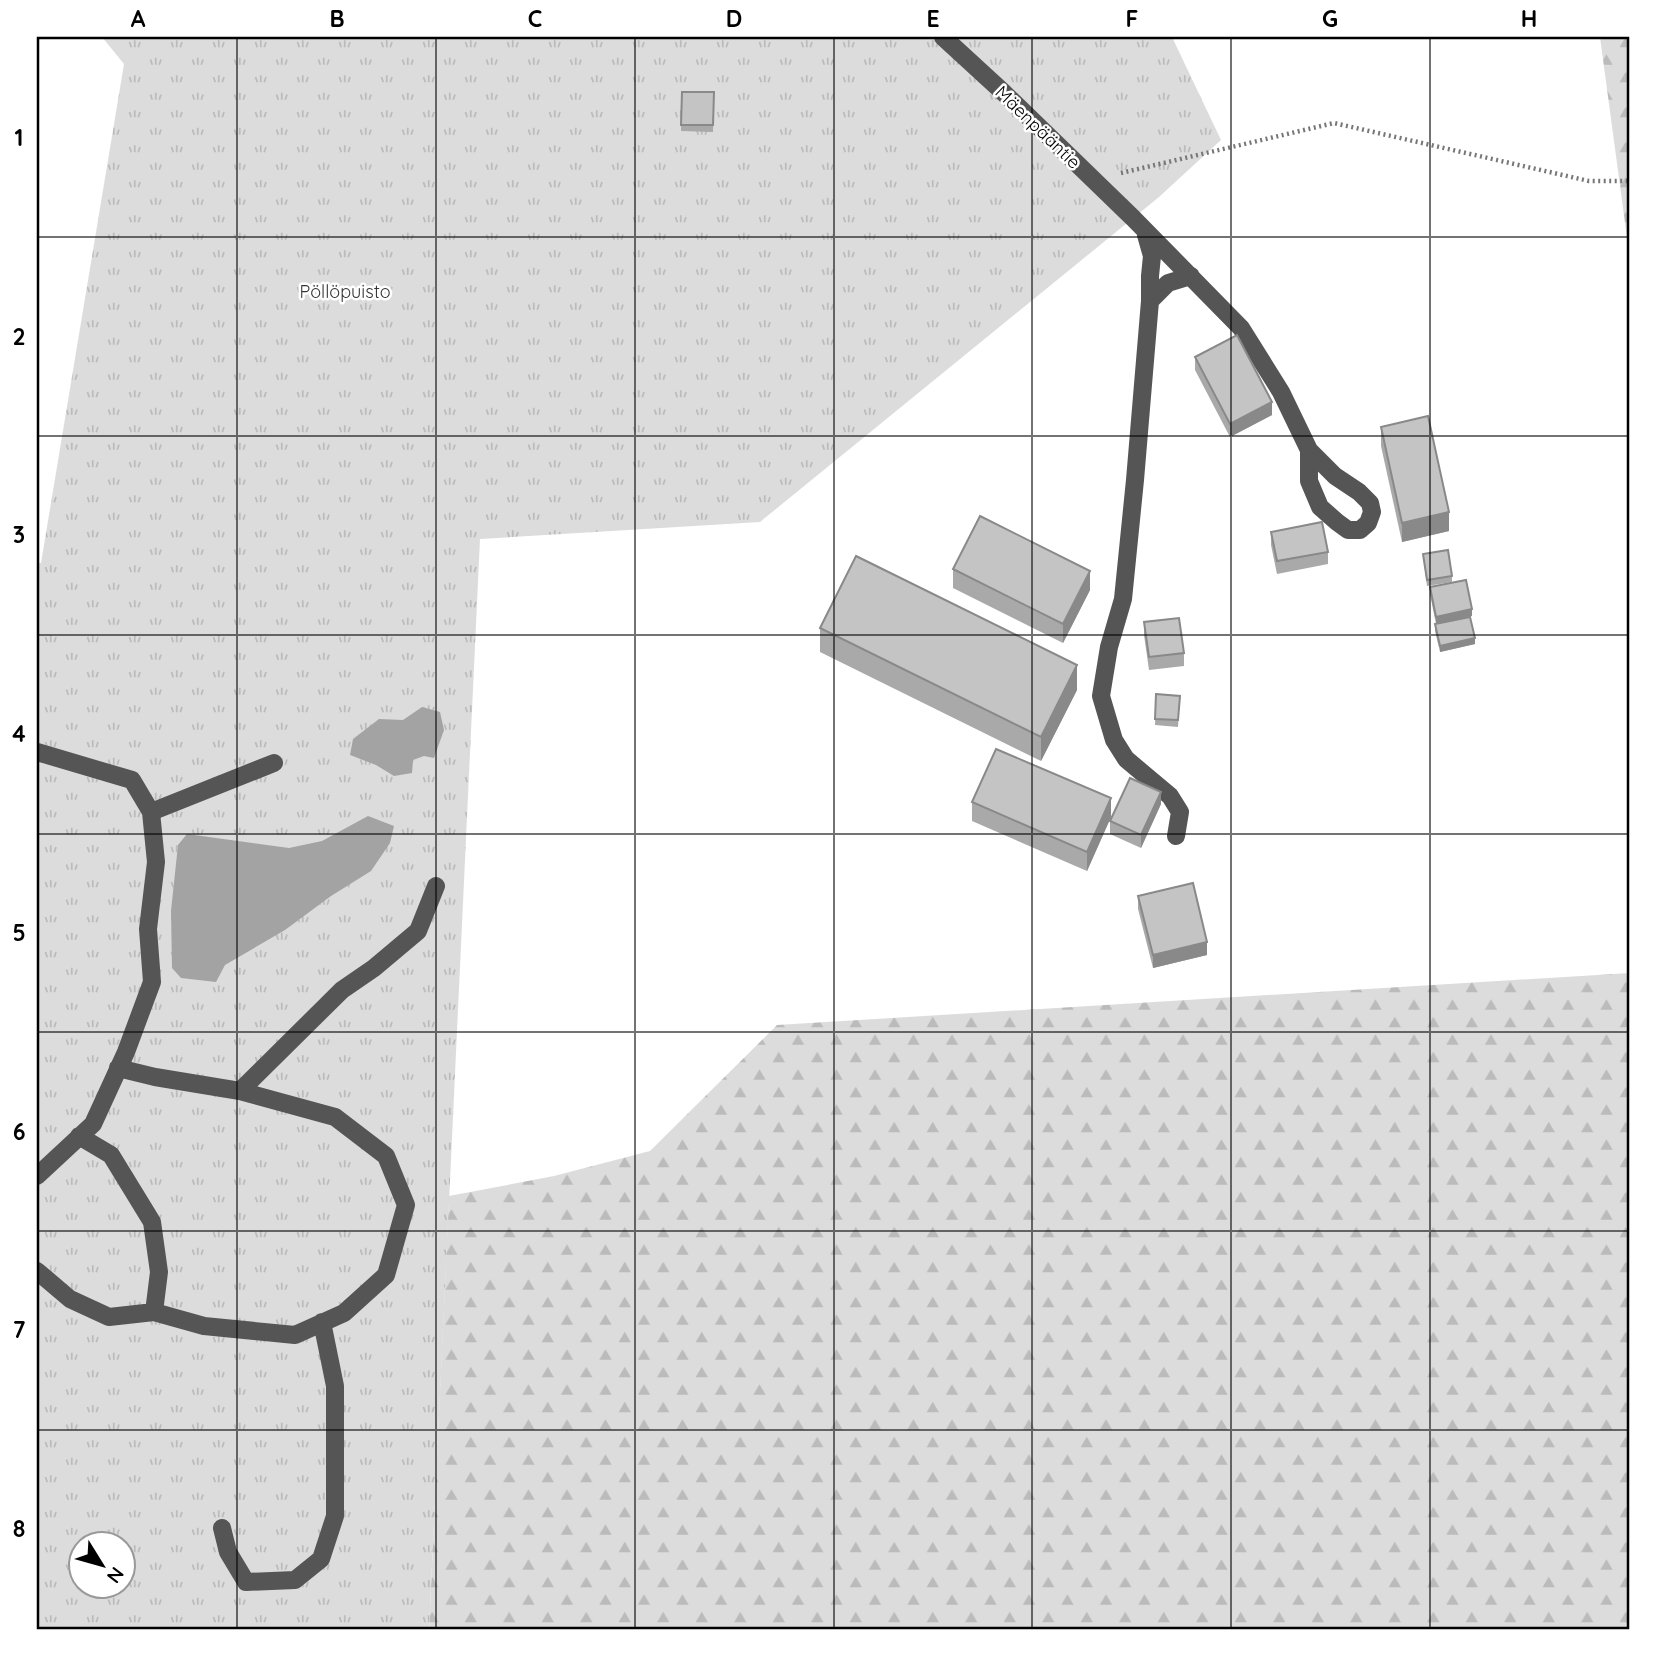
<svg xmlns="http://www.w3.org/2000/svg" width="1667" height="1667" viewBox="0 0 1667 1667" font-family="Quicksand,sans-serif">
	<defs>
		<pattern id="forest-firs" width="22" height="20" patternUnits="userSpaceOnUse" patternTransform="scale(1.75)"><rect width="22" height="20" fill="#dcdcdc"/><path d="M5 1l3.5 6h-7zM16 11l3.5 6h-7z" fill="#bbb"/></pattern>
		<pattern id="park-tufts" width="24" height="20" patternUnits="userSpaceOnUse" patternTransform="scale(1.75)"><rect width="24" height="20" fill="#dcdcdc"/><path d="M3 7l-1-3M5 7V3M7 7l1-3M15 17l-1-3M17 17v-4M19 17l1-3" fill="none" stroke="#bbb"/></pattern>
	</defs>
	<rect width="100%" height="100%" fill="#fff"/>
	<path fill="url(#forest-firs)" d="M1600,37H1630V260Z
		M1630,973V1630H429L449,1196L554,1176L650,1151L777,1025Z"/>
	<path fill="url(#park-tufts)" fill-rule="evenodd" d="M102,37H1172L1221,140L1159,197L760,522L480,539L429,1630H37V563H41L124,64ZM80,1544H122V1586H80Z"/>
	<path fill="#a3a3a3" d="M422,707L440,712L444,730L434,758L424,756L413,760L412,773L394,776L376,765L350,755L353,739L379,719L403,720Z
		M368,816L394,826L390,843L371,871L331,896L285,930L225,965L216,982L181,978L172,968L171,911L178,845L187,834L289,848L322,841Z"/>
	<g fill="none" stroke-linecap="round" stroke-linejoin="round">
		<path stroke="#777" stroke-width="4.5" stroke-dasharray="2 3.5" stroke-linecap="butt" d="M1121,173L1334,123L1589,181H1630"/>
		<path stroke="#555" stroke-width="18" d="M943,37L1004,93L1133,218L1241,328L1281,392L1309,450V481L1320,507L1337,522L1348,530H1360L1368,523L1372,512L1370,503L1359,492L1335,476L1309,450
			M1146,235L1152,256L1150,276V301L1135,480L1123,599L1109,647L1101,696L1114,740L1126,759L1170,796L1180,812L1176,836
			M1150,301L1168,283L1191,276
			M37,752L132,780L151,812L156,862L148,929L152,982L126,1052L93,1124L37,1176
			M151,812L274,763
			M240,1091L342,990L374,968L418,931L436,886
			M79,1136L111,1155L152,1222L159,1272L154,1312L204,1326L295,1335L344,1313L386,1275L406,1205L386,1156L335,1117L240,1091L155,1077L118,1068
			M37,1271L70,1299L109,1317L154,1312
			M222,1528L228,1552L246,1582L295,1580L321,1559L335,1516V1386L322,1322"/>
	</g>
	<path fill="#a9a9a9" d="M682,92H714L713,132L681,131Z
		M1195,357L1272,415L1230,437L1195,370Z
		M1381,427L1449,531L1402,542L1381,446Z
		M1271,532L1328,552V564L1277,574L1271,545Z
		M1423,554L1452,576V582L1427,586Z
		M953,569L1090,590L1063,643L953,588Z
		M1430,587L1472,616L1436,624L1430,594Z
		M1144,622L1184,653V666L1149,670L1144,635Z
		M1435,624L1475,644L1440,652L1435,631Z
		M820,628L1077,690L1041,761L820,652Z
		M1156,694L1180,696L1178,727L1155,725Z
		M972,802L1111,817L1087,871L972,821Z
		M1161,804L1141,848L1110,834V821Z
		M1138,896L1207,955L1153,968L1138,909Z"/>
	<path fill="#898989" d="M1272,402V415L1230,437V424Z
		M1449,512V531L1402,542V523Z
		M1090,571V590L1063,643V624Z
		M1472,609V616L1436,624V617Z
		M1475,638V644L1440,652V646Z
		M1077,665V690L1041,761V737Z
		M1161,792V804L1141,848V835Z
		M1111,798V817L1087,871V852Z
		M1207,942V955L1153,968V955Z"/>
	<path fill="#c4c4c4" stroke="#898989" stroke-width="2" d="M682,92H714L713,125H681Z
		M1237,335L1272,402L1230,424L1195,357Z
		M1428,416L1449,512L1402,523L1381,427Z
		M980,516L1090,571L1063,624L953,569Z
		M1322,522L1328,552L1277,561L1271,532Z
		M1448,550L1452,576L1427,580L1423,554Z
		M856,556L1077,665L1041,737L820,628Z
		M1466,580L1472,609L1436,617L1430,587Z
		M1470,617L1475,638L1440,646L1435,624Z
		M1179,618L1184,653L1149,657L1144,622Z
		M1156,694L1180,696L1178,720L1155,719Z
		M996,749L1111,798L1087,852L972,802Z
		M1130,778L1161,792L1141,835L1110,821Z
		M1193,883L1207,942L1153,955L1138,896Z"/>
	<path fill="none" stroke="#000" stroke-width="2" stroke-opacity="0.55" d="M237,37V1630M436,37V1630M635,37V1630M834,37V1630M1032,37V1630M1231,37V1630M1430,37V1630M37,237H1630M37,436H1630M37,635H1630M37,834H1630M37,1032H1630M37,1231H1630M37,1430H1630"/>
	<g text-anchor="middle" dominant-baseline="central" stroke-width="5" stroke-linejoin="round" paint-order="stroke">
		<g font-size="18" fill="#000" stroke="#fff">
			<text transform="translate(1038 127) rotate(44)">Mäenpääntie</text>
		</g>
		<g font-size="18" fill="#333" stroke="#fff">
			<text x="345" y="291">Pöllöpuisto</text>
		</g>
	</g>
	<rect width="1667" height="1667" fill="none" stroke="#ffffff" stroke-width="77"/>
	<g transform="translate(102 1565) rotate(127)"><circle r="33" fill="#ffffff" stroke="#999999" stroke-width="2"/>
	<path d="M0-5L12 26L0 18L-12 26Z" fill="#000000"/>
	<text y="-10" font-size="19" font-weight="bold" text-anchor="middle" fill="#000000">N</text>
	</g>
	<rect x="38" y="38" width="1590" height="1590" fill="none" stroke="#000" stroke-width="2.5"/>
	<g font-size="23" text-anchor="middle" font-weight="bold" fill="#000">
		<text x="138" y="27">A</text>
		<text x="337" y="27">B</text>
		<text x="535" y="27">C</text>
		<text x="734" y="27">D</text>
		<text x="933" y="27">E</text>
		<text x="1132" y="27">F</text>
		<text x="1330" y="27">G</text>
		<text x="1529" y="27">H</text>
		<text x="19" y="146">1</text>
		<text x="19" y="345">2</text>
		<text x="19" y="543">3</text>
		<text x="19" y="742">4</text>
		<text x="19" y="941">5</text>
		<text x="19" y="1140">6</text>
		<text x="19" y="1338">7</text>
		<text x="19" y="1537">8</text>
	</g>
</svg>
